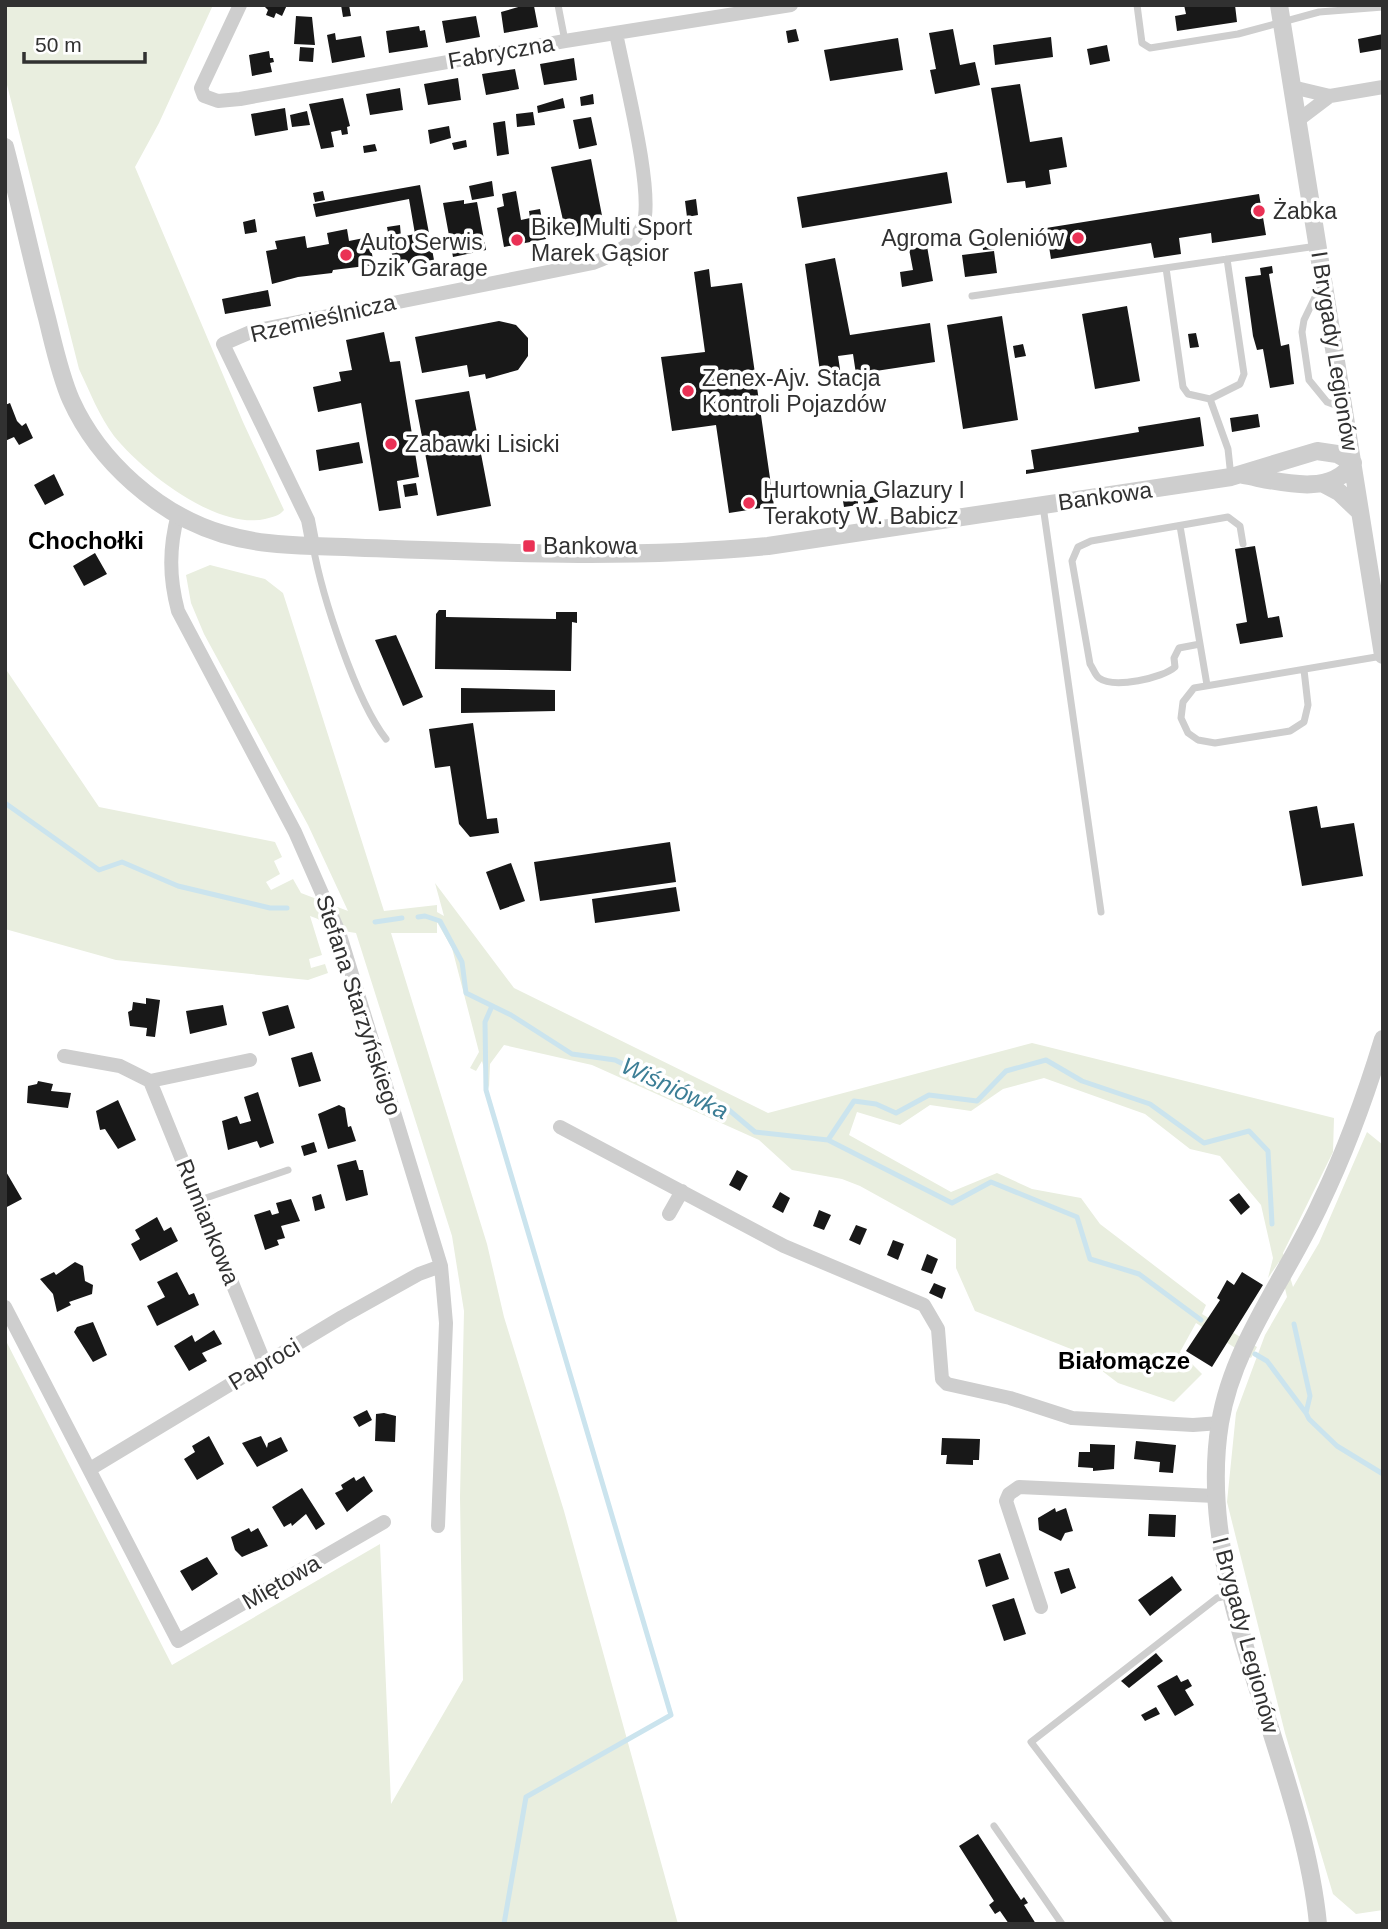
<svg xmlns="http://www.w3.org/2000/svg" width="1388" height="1929" viewBox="0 0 1388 1929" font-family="Helvetica,sans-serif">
	<rect width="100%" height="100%" fill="#fff"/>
	<path fill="#e9eedf" d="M5,5H213L159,123L135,167L243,422L284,510C279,516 273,517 265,519C217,530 143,472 114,436C99,416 90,392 79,369L5,77Z
		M210,565L265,579L283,593L384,911L437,905V912L444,916L435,883L514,988L768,1113L1032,1043L1334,1118L1333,1152L1283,1253L1293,1287L1319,1243L1367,1132L1383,1145V1910L1356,1914L1333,1894L1285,1733L1227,1502L1236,1413L1265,1335L1287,1297L1279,1262L1268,1278L1273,1258L1261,1205L1220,1156L1190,1149L1145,1114L1044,1078L1003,1089L971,1111L930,1105L900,1125L857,1112L849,1135L951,1192L997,1173L1032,1189L1081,1198L1100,1224L1206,1305L1202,1314L1257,1347L1251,1358L1196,1323L1180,1352L1202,1374L1174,1402L1118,1383L1076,1351L975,1311L956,1268V1239L860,1186L842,1179L792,1170L759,1140L592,1065L504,1045L490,1064L489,1089L482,1061L476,1071L470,1068L479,1052L452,948L437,922V933H391L487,1244L504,1317L564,1511L678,1924H5V1339L172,1665L380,1544L391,1804L463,1680L460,1497L464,1311L452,1236L356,933C338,931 327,922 310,916L322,955L309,959L311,968L325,964L328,973L308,980L116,960L5,929V668L99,807L275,842L282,857L274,861L280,874L266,882L271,890L293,879L301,893L348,911L308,825L204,634L191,603L186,575Z"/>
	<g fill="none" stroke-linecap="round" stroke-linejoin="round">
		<path stroke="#cbe4ee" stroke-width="5" d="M5,803L99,870L122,862L178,886L270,908H287
			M418,917L425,916L440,921L462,962L466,993L511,1015L572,1054L615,1060L652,1078L723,1105L755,1132L828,1140L854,1101L876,1104L896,1113L929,1095L977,1101L1006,1071L1046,1060L1082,1081L1150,1104L1204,1143L1249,1131L1268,1151L1272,1224
			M375,922L402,918
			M492,1006L485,1022L486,1090L671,1715L526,1797L504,1924
			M828,1140L952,1203L991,1182L1077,1217L1090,1259L1139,1274L1201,1320
			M1294,1324L1310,1396L1306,1413L1309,1419L1337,1446L1383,1474
			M1255,1354L1267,1361L1306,1413"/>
	</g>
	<path fill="#181818" d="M263,5H287L282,16L276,13L274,18L266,15L268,10Z
		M341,5H349L351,16L343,17Z
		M525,5L534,6L538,27L504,33L501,12Z
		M1184,5H1235L1237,22L1177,31L1175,16L1186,14Z
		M296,16L312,17L315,45L294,44Z
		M476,16L480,37L446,43L442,21Z
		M419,26L420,31L425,30L428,47L389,53L386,31Z
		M796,29L799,41L788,43L786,31Z
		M953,29L960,65L975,62L980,85L935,94L930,70L936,69L929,33Z
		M335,33L336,40L361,36L365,57L332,63L327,35Z
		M1383,34V49L1360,53L1358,39Z
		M1051,37L1053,57L995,65L993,45Z
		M898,38L903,70L830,81L824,50Z
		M1107,45L1110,61L1090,65L1087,49Z
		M300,47L314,48L313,62L299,61Z
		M269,51L270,58H273L274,62L270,63L272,72L252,76L249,55Z
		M574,58L577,80L544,85L540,64Z
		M515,69L519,89L486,95L482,74Z
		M458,78L461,100L428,105L424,84Z
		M1020,84L1030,142L1062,137L1067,167L1049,170L1051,184L1026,188L1025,181L1007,183L991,88Z
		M400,88L403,110L370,115L366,94Z
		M593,94L594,104L581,106L580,97Z
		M343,98L350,126L347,127L348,134L342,135L341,130L331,132L334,147L321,149L309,104Z
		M563,98L565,108L538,113L537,106Z
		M285,108L288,130L255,136L251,114Z
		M307,111L310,125L292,127L290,115Z
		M533,112L535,125L517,127L516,114Z
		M591,117L597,145L579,149L573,120Z
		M505,121L509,154L497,156L493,123Z
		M449,126L451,138L430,144L428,130Z
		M466,140L467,147L454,150L452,143Z
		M375,144L377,151L364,153L363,146Z
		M591,159L605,231L567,238L551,167Z
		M947,172L952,203L802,228L797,197Z
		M492,181L494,196L472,200L469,186Z
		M420,185L434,260L394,265L387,227L400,225L401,237L415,234L409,199L316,217L313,204Z
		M323,191L325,200L315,202L313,193Z
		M516,191L521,220L530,218L529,211L540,209L546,239L504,247L497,208L504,206L502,194Z
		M1259,194L1266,235L1212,243L1211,233L1179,238L1181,254L1154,258L1151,243L1051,259L1046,228Z
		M696,199L698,215L687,217L685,201Z
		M464,200V204L477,202L486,250L453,257L443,203Z
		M255,219L257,232L245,234L243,222Z
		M347,229L349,241L369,237L374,265L333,270L332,273L298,277L272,284L266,251L277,249L275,241L305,236L307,248L329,244L327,233Z
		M993,232L995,249L983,250L981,233Z
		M927,246L933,281L902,287L900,272L913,270L909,249Z
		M994,251L997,273L965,277L962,255Z
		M835,258L850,335L930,323L935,362L856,374L853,354L838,356L841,376L821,379L805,264Z
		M1272,266L1273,273L1269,274L1281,346L1289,344L1294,384L1270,388L1263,349L1257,350L1253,336L1245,277L1261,275L1260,268Z
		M709,269L711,287L742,283L774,506L729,513L716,425L672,431L661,357L705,352L694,272Z
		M268,290L271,306L225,314L222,299Z
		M1127,306L1140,381L1095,389L1082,314Z
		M1002,316L1018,420L963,429L947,325Z
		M499,321L516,325L528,338V356L518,370L486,379L485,374L469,377L467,365L422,373L415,337Z
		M384,332L390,362L400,361L419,477L397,481L401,508L379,511L361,403L318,412L313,387L341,381L339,372L352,370L346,340Z
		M1196,333L1199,347L1190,348L1188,334Z
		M1023,344L1026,356L1015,358L1013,346Z
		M469,391L491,506L437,516L415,400Z
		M10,403L17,421L22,426L26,423L33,438L19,445L14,437L5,441V405Z
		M1258,414L1260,427L1232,432L1230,418Z
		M1200,417L1204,446L1026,474V470L1034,469L1031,450L1139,432L1138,427Z
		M359,442L363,463L319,471L316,450Z
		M54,474L64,495L45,505L34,485Z
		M416,483L418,495L405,497L403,485Z
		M877,496L878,502L864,504L863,498Z
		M858,499V505L844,507L843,501Z
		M1255,546L1268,618L1279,616L1283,637L1240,644L1236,624L1247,622L1235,549Z
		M95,553L107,574L84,586L73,566Z
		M439,610H446V617L556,619V612H577V623L572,622L571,671L435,669L436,614Z
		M396,635L423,697L403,706L375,640Z
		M461,688L555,690V711L461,713Z
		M473,723L487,819L497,818L499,833L470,837L459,824L450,766L435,768L429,729Z
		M1317,806L1321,828L1354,823L1363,876L1302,886L1289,811Z
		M670,842L676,882L540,901L534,862Z
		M511,863L525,901L500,910L486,872Z
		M676,887L680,911L595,923L592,899Z
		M146,998L160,1000L155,1037L146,1036L147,1028L130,1026L128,1012L132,1010L133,1002L146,1004Z
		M223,1005L227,1025L190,1034L186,1011Z
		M288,1005L295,1028L269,1036L262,1012Z
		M312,1052L321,1081L299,1087L291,1058Z
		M38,1081L53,1084L51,1091L71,1093L68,1108L27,1103L28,1086L37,1084Z
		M258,1092L274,1143L260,1148L257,1141L228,1150L222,1121L237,1116L240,1124L251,1121L244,1097Z
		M118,1100L136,1140L118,1149L105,1129L100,1130L96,1111Z
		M339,1105L345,1108L348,1127L351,1126L356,1141L328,1149L318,1114Z
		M314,1142L317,1152L304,1156L301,1146Z
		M356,1160L359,1170H363L368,1195L346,1201L337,1165Z
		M5,1170L22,1199L5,1208Z
		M737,1170L748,1176L740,1191L729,1185Z
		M780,1192L790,1198L783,1213L772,1207Z
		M1239,1193L1250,1207L1241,1215L1229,1200Z
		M321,1194L325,1208L315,1211L312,1197Z
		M291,1199L300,1221L281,1226L285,1238L277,1240L279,1245L265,1250L254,1215L270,1210L272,1215L279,1213L276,1203Z
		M819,1210L831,1215L824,1230L813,1226Z
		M157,1217L164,1231L171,1227L178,1241L140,1261L131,1244L140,1239L135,1230Z
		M856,1225L867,1229L860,1245L849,1240Z
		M893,1240L904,1244L898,1260L887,1255Z
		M927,1254L938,1259L932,1274L921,1270Z
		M75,1262L83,1266L85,1281L93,1285L92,1294L69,1302L71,1305L57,1312L53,1294L40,1279L54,1272L56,1275Z
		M177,1272L189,1295L194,1293L199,1305L157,1326L147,1306L165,1297L157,1282Z
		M1242,1272L1263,1285L1212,1367L1186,1351L1220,1300L1217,1298L1227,1280L1234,1285Z
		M934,1283L946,1288L942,1299L929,1293Z
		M93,1322L107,1355L93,1362L74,1332L77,1327Z
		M214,1330L222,1344L202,1353L207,1361L189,1371L174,1346L192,1335L195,1342Z
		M367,1410L372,1420L359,1427L353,1417Z
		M384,1413L396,1416L395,1442L375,1441L376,1414Z
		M209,1436L224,1464L197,1480L184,1459L195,1452L192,1446Z
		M261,1436L267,1448L268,1443L281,1437L288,1451L257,1467L242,1443Z
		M942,1438L980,1439L979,1460H973V1465L946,1464L947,1455H941Z
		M1136,1441L1176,1445L1173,1473L1159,1472L1160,1462L1134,1459Z
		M1090,1444L1115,1445L1114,1469L1093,1471V1468L1078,1467L1079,1452H1090Z
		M364,1476L373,1491L347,1512L335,1493L343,1489L341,1485L354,1477L356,1481Z
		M302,1488L325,1524L316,1530L306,1514L292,1526L291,1523L284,1527L272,1507Z
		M1055,1508L1056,1512L1066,1508L1073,1531L1065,1533L1061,1541L1039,1530L1038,1518Z
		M1149,1514L1176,1515L1175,1537L1148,1536Z
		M249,1528L251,1532L258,1528L268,1546L242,1557L235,1550L231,1537Z
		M1000,1553L1009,1579L986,1587L978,1560Z
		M207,1557L218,1574L192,1591L180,1571Z
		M1069,1568L1076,1588L1061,1594L1054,1572Z
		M1172,1576L1182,1590L1150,1616L1138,1600Z
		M1014,1598L1026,1634L1004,1641L992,1605Z
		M1156,1653L1163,1661L1129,1688L1121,1681Z
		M1177,1675L1181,1682L1188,1679L1192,1686L1185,1690L1194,1705L1175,1716L1157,1686Z
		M1156,1707L1160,1714L1145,1721L1141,1715Z
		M978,1834L1021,1900L1024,1897L1028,1903L1024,1905L1036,1924H1009L1000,1911L995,1914L989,1905L994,1901L959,1846Z"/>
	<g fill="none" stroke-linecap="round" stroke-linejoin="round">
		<path stroke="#cecece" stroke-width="7" d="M558,5L565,41
			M1137,5L1142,43L1150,48L1238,34L1319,12L1383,7
			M1227,259L1244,374L1240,384L1210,399L1228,449L1231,477
			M1166,268L1183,387L1188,394L1210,399
			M1320,287L1304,320L1302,332L1309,380L1327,402L1343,408
			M972,296L1317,246
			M1043,506L1101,912
			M1180,526L1207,685
			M313,546C322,596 356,701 386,739
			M1200,644L1179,648L1174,658L1175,667C1163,678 1114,689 1099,678C1095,675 1093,668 1090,664L1072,561L1078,547L1091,541L1228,517L1240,526L1243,544
			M1304,670L1308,705L1304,722L1290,731L1215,743L1198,740L1188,733L1181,718L1183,702L1194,688L1382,656
			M200,1200L288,1170
			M994,1826L1062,1924
			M1170,1924L1031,1742L1217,1598L1231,1595"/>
		<path stroke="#cecece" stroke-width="14" d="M240,5L201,88L204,96L218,101L240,99L565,41L791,5
			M1292,87L1330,96L1383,87
			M1297,121L1330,96
			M178,514C169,548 169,577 178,611L295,832L339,932L441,1266L446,1323L438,1526
			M313,546L308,520L223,344L253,331L593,263C612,256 634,245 643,225C655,194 623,71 616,33
			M64,1056L120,1066L150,1081L265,1364
			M150,1081L250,1060
			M560,1127L784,1246L924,1305L938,1329L942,1379L947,1384L1010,1398L1072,1418L1193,1425L1220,1423
			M669,1214L682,1191
			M5,1307L178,1641L384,1522
			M90,1469L342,1317L419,1274L441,1266
			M1041,1607L1006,1501L1009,1494L1019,1487L1215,1496"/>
		<path stroke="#cecece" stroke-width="18" d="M1279,5L1383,655
			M5,147C20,204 32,262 47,318C54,346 60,375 71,400C99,462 159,515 223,534C253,543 283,545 313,546C465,551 617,561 768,546L1231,477L1317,451L1337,454L1353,463C1331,498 1277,481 1243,475
			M1324,484L1339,492L1360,512
			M1318,1924C1302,1760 1193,1587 1220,1423C1233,1343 1288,1275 1321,1202C1346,1150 1366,1095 1383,1039"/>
	</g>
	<g fill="#ea3155" stroke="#fff" stroke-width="2.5">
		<circle cx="1259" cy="211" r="7"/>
		<circle cx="1078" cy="238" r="7"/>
		<circle cx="517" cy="240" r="7"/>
		<circle cx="346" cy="255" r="7"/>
		<circle cx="688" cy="391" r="7"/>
		<circle cx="391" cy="444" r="7"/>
		<circle cx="749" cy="503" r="7"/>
		<rect x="522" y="539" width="14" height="14" rx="3.5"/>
	</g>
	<g text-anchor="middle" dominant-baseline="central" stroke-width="7" stroke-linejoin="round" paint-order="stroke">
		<g font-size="23" fill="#313131" stroke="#fff">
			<text transform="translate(501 52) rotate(-10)">Fabryczna</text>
			<text transform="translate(323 318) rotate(-13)">Rzemieślnicza</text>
			<text transform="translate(1335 351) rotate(81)">I Brygady Legionów</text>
			<text transform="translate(1105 496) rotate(-8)">Bankowa</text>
			<text transform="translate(359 1005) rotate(72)">Stefana Starzyńskiego</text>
			<text transform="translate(208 1222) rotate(68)">Rumiankowa</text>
			<text transform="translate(264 1364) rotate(-31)">Paproci</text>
			<text transform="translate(281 1582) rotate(-30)">Miętowa</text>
			<text transform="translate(1246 1635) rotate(75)">I Brygady Legionów</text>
		</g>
		<g font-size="23" fill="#313131" stroke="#fff" text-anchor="start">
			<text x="1273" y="211">Żabka</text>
			<text x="531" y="227">Bike Multi Sport<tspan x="531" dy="26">Marek Gąsior</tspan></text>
			<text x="1064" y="238" text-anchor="end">Agroma Goleniów</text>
			<text x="360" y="242">Auto Serwis<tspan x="360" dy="26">Dzik Garage</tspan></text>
			<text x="702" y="378">Zenex-Ajv. Stacja<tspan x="702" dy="26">Kontroli Pojazdów</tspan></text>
			<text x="405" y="444">Zabawki Lisicki</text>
			<text x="763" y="490">Hurtownia Glazury I<tspan x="763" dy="26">Terakoty W. Babicz</tspan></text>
			<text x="543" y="546">Bankowa</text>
		</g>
		<g font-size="24" font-weight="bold" fill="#000" stroke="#fff">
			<text x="86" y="540">Chochołki</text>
			<text x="1124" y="1360">Białomącze</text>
		</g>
		<g font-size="24" font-style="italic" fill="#3c7e96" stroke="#fff">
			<text transform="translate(675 1088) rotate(25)">Wiśniówka</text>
		</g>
	</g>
	<rect width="1388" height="1929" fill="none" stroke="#313131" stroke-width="14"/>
	<path d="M24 52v10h121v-10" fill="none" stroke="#313131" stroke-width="3.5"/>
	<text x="35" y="52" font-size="21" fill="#313131" stroke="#ffffff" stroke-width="5" paint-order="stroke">50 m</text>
</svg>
